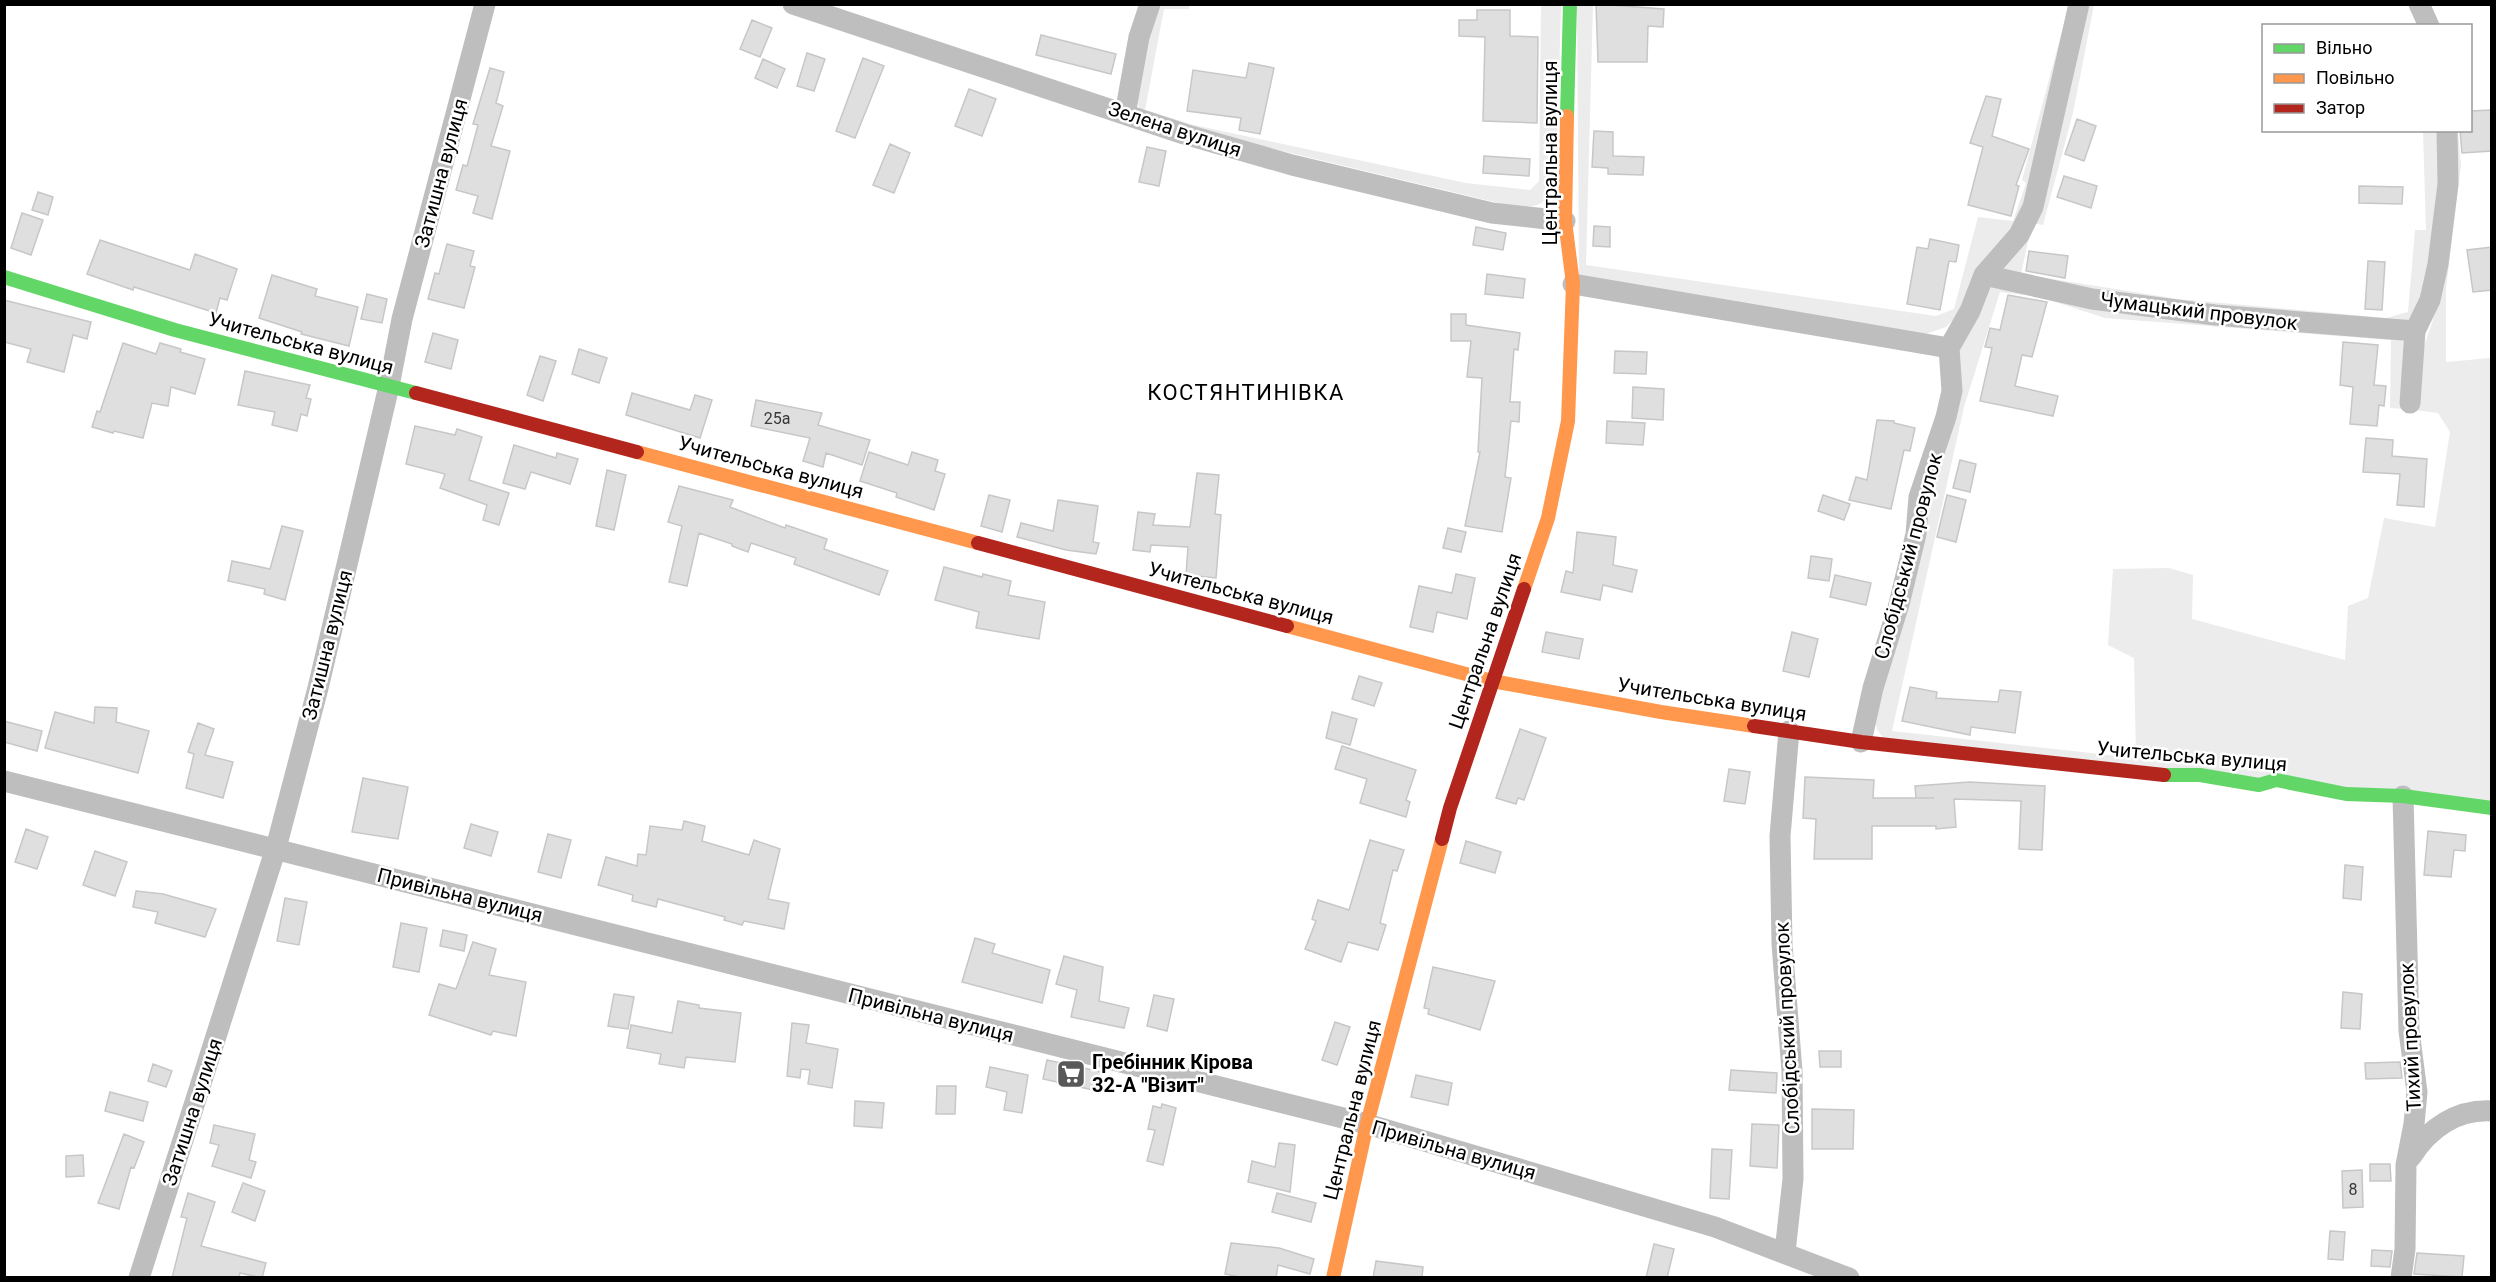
<svg xmlns="http://www.w3.org/2000/svg" width="2496" height="1282" viewBox="0 0 2496 1282" font-family="Roboto,sans-serif">
	<rect width="100%" height="100%" fill="#fff"/>
	<path fill="#ececec" d="M1161,5H1189V9H1164L1145,110L1194,125L1466,183L1530,190L1539,181L1541,5H1561L1556,186C1545,206 1536,207 1515,207L1266,147L1141,112L1135,99L1149,29Z
		M1577,5H1593L1586,265L1936,316L1954,309L1978,217L2013,221L2026,183L2022,180L2069,5L2027,213L1956,317L1946,327L1920,336L1579,276Z
		M2085,5H2094L2073,113L2043,225L2032,223L2021,274L2178,299L2386,318L2408,312L2415,230H2426L2423,131H2441C2442,167 2438,293 2413,317C2403,326 2390,326 2378,326L2129,299L2035,282L1999,270L2029,223L2040,195Z
		M2451,131H2458L2461,165L2446,289V362L2491,358V806L1883,738L1877,729L1873,711L1901,611L1952,411L1959,345L1988,286L2405,341L2406,409L2390,408L2391,340L2105,318L2040,297L2000,292L1964,407L1892,731L2136,758L2134,658L2108,645L2113,569L2169,568L2193,575L2192,619L2345,660L2348,606L2368,598L2384,518L2435,527L2450,432L2438,413L2415,410L2419,361L2437,308Z"/>
	<path fill="#dfdfdf" stroke="#c7c7c7" stroke-width="1.5" d="M1596,4L1664,9L1663,27L1648,26L1647,62H1598Z
		M1477,10H1510V36L1538,37L1537,123L1483,121L1485,37L1459,36V20H1477Z
		M752,20L772,28L760,57L740,49Z
		M1041,35L1116,54L1111,74L1036,55Z
		M807,53L825,59L814,91L797,86Z
		M863,58L884,66L855,138L836,131Z
		M763,59L785,69L777,88L755,78Z
		M1249,63L1274,68L1260,134L1239,130L1241,118L1187,111L1193,70L1246,78Z
		M490,68L504,72L496,103L503,106L491,146L510,151L492,219L473,213L478,196L456,190L463,165L467,166L478,125L473,124Z
		M969,89L996,99L982,136L955,126Z
		M1986,96L2001,99L1992,136L2029,149L2016,185L2019,186L2011,216L1968,205L1983,147L1970,143Z
		M2492,110V151L2462,153L2460,130H2470V111Z
		M2077,119L2096,126L2084,161L2065,154Z
		M1594,131L1613,132V156L1644,157L1643,175L1608,174V168L1592,167Z
		M890,144L910,153L894,193L873,185Z
		M1147,147L1166,151L1159,186L1139,182Z
		M1484,156L1530,159L1529,176L1483,173Z
		M2064,176L2097,186L2091,208L2057,197Z
		M2359,186L2403,187L2402,204L2359,203Z
		M38,192L53,197L48,215L32,210Z
		M22,213L43,220L31,255L11,248Z
		M1594,226L1610,227V247L1593,246Z
		M1476,227L1506,233L1503,250L1473,245Z
		M1930,239L1959,245L1956,262L1949,261L1940,310L1907,304L1917,247L1928,249Z
		M100,240L190,270L195,254L237,269L227,300L220,298L216,313L134,287L133,290L87,274Z
		M447,244L474,251L470,266L475,267L464,308L428,299L435,273L439,274Z
		M2492,247V290L2473,292L2467,250Z
		M2029,251L2068,256L2065,278L2026,271Z
		M2368,261L2385,262L2382,310L2365,309Z
		M1487,274L1525,279L1523,298L1485,294Z
		M272,275L317,289L315,296L358,307L349,346L301,334L302,332L259,318Z
		M367,294L387,299L382,323L361,319Z
		M2008,295L2047,302L2032,357L2022,355L2015,386L2058,396L2053,416L1980,401L1992,348L1985,347L1990,328L2000,330Z
		M4,300L91,322L87,339L73,335L64,372L27,362L31,349L4,342Z
		M1451,314H1466V325L1520,333L1518,350L1514,349L1510,402H1520L1519,422L1511,421L1505,477L1511,478L1502,532L1465,526L1480,452H1478L1482,378L1467,377L1471,341H1451Z
		M433,333L458,340L451,369L425,362Z
		M2343,342L2378,345L2374,385L2386,386L2384,406L2379,405L2377,426L2350,424L2353,387L2340,385Z
		M123,343L156,354L160,343L181,349L180,352L205,359L195,394L171,387L168,406L152,403L143,438L114,431L113,433L92,427L97,411L100,412Z
		M579,349L607,358L599,383L572,374Z
		M1615,351L1647,352L1646,374L1614,373Z
		M540,356L556,361L543,401L527,395Z
		M245,371L310,385L306,398L311,399L307,416L301,414L297,431L272,425L275,412L238,405Z
		M1633,387L1664,389L1663,420L1632,418Z
		M632,393L690,410L695,395L712,400L700,438L626,415Z
		M756,400L822,413L818,425L870,440L862,465L826,453L823,467L803,461L810,438L751,426Z
		M1877,420L1894,421V423L1915,428L1910,451L1904,450L1891,509L1849,500L1856,477L1867,480Z
		M1607,421L1645,423L1643,445L1606,443Z
		M415,426L455,435L457,429L482,437L469,480L509,493L499,525L483,520L487,505L440,488L445,474L406,464Z
		M2366,438L2393,440L2392,456L2427,459L2424,507L2397,505L2400,474L2363,472Z
		M514,445L556,458L557,453L578,459L570,484L531,472L525,489L503,483Z
		M869,452L908,465L912,452L938,460L935,471L945,474L934,510L896,497L897,493L860,481Z
		M1960,460L1976,464L1970,492L1953,488Z
		M607,470L626,475L614,530L596,526Z
		M1197,473L1219,475L1215,514L1221,515L1216,578L1186,575L1188,547L1151,545L1150,552L1133,550L1138,512L1155,514L1153,525L1190,527Z
		M679,486L733,500L730,507L785,528L786,525L827,539L824,549L888,571L879,595L794,564L796,558L751,543L748,552L732,546V544L699,533L687,586L669,582L682,526L668,522Z
		M989,495L1010,500L1002,532L981,526Z
		M1823,495L1850,504L1844,520L1818,511Z
		M1947,495L1966,500L1956,542L1937,537Z
		M1058,500L1098,506L1093,542L1099,543L1096,554L1066,550L1017,537L1021,523L1053,531Z
		M282,526L303,531L285,600L264,594L265,589L228,581L232,561L270,569Z
		M1448,528L1466,532L1461,552L1443,548Z
		M1577,532L1616,537L1613,565L1637,570L1632,592L1603,585L1600,600L1561,592L1566,571L1573,573Z
		M1811,556L1832,559L1829,581L1808,578Z
		M944,567L982,577L983,574L1011,581L1008,595L1045,602L1039,639L976,628L979,612L935,600Z
		M1456,574L1475,578L1467,619L1437,612L1433,632L1410,627L1419,586L1452,593Z
		M1835,575L1871,583L1866,605L1830,597Z
		M1546,632L1583,639L1579,659L1542,652Z
		M1792,632L1818,639L1809,677L1783,671Z
		M1359,676L1382,683L1374,706L1352,699Z
		M1910,687L1937,692L1936,698L1998,702L2000,690L2021,692L2015,733L1971,727L1970,735L1902,721Z
		M95,707L117,708L116,722L149,731L138,773L45,748L55,712L94,723Z
		M1332,712L1357,719L1350,745L1326,738Z
		M4,721L42,731L37,751L4,742Z
		M198,723L214,729L205,755L233,762L223,798L186,788L194,754L188,752Z
		M1520,729L1546,738L1524,800L1518,798L1516,804L1496,798Z
		M1342,746L1416,770L1406,800L1410,802L1406,817L1360,803L1367,779L1335,769Z
		M1729,769L1750,772L1745,804L1724,801Z
		M1805,777L1874,780L1873,798H1934H1916L1915,786L1970,782L2045,786L2042,850L2019,849L2021,801L1954,799L1956,827L1936,829V826H1872V859H1814L1816,819L1803,818Z
		M363,778L408,787L398,839L352,832Z
		M684,821L705,826L702,841L749,855L754,840L780,849L768,899L789,903L784,929L744,921L742,925L724,920L725,917L658,899L656,907L632,901L633,895L598,885L606,857L637,866L638,854L646,855L650,826L682,830Z
		M471,824L498,832L491,856L464,848Z
		M26,829L48,837L37,869L15,862Z
		M2428,831L2466,835L2465,851L2454,850L2451,877L2424,875Z
		M548,834L571,840L561,878L538,872Z
		M1370,840L1404,850L1397,871L1393,870L1380,923L1386,925L1378,950L1348,942L1341,962L1305,949L1316,921L1312,919L1318,900L1349,910Z
		M1466,841L1501,852L1495,873L1460,863Z
		M95,851L127,862L115,896L83,885Z
		M2345,865L2363,867L2361,900L2343,898Z
		M136,891L163,894L216,909L205,937L155,923L158,912L133,907Z
		M285,898L307,902L299,945L277,941Z
		M401,923L427,928L419,972L393,967Z
		M443,930L467,935L464,951L440,946Z
		M975,938L995,944L992,953L1050,970L1042,1003L962,982Z
		M473,942L496,949L489,975L526,982L516,1036L493,1031L491,1035L429,1015L439,984L456,989Z
		M1064,956L1103,967L1099,1001L1129,1008L1124,1028L1071,1017L1077,990L1056,984Z
		M1433,967L1495,981L1480,1030L1428,1014L1429,1009L1424,1008Z
		M2343,992L2362,994L2360,1029L2341,1028Z
		M614,994L634,997L628,1029L608,1026Z
		M1154,995L1174,999L1167,1031L1147,1026Z
		M678,1001L699,1005V1008L741,1013L735,1062L686,1057L684,1068L659,1064L661,1054L627,1048L631,1025L672,1033Z
		M1335,1022L1350,1027L1337,1065L1322,1060Z
		M792,1023L809,1025L806,1043L838,1049L832,1088L808,1084L810,1070L801,1069L800,1078L787,1076Z
		M1819,1051H1841V1067H1820Z
		M1047,1060L1102,1072L1098,1091L1043,1079Z
		M2400,1062L2402,1078L2366,1079L2365,1063Z
		M153,1064L172,1071L166,1087L148,1081Z
		M990,1067L1028,1075L1022,1113L1004,1110L1007,1092L986,1087Z
		M1731,1070L1777,1073L1776,1093L1729,1090Z
		M1416,1075L1452,1083L1448,1105L1411,1097Z
		M937,1086H956L955,1114H936Z
		M110,1092L148,1102L143,1121L105,1111Z
		M855,1101L884,1103L882,1128L854,1126Z
		M1162,1104L1176,1108L1163,1165L1147,1161L1155,1130L1148,1129L1153,1106L1161,1108Z
		M1812,1109L1854,1110L1853,1149H1812Z
		M1752,1124L1779,1125L1777,1168L1750,1166Z
		M214,1125L255,1134L249,1160L256,1162L251,1178L212,1166L219,1145L210,1143Z
		M124,1134L144,1142L134,1168L131,1167L119,1209L98,1203Z
		M1279,1143L1295,1145L1290,1192L1248,1182L1252,1161L1275,1167Z
		M1712,1149L1732,1150L1729,1199L1710,1198Z
		M83,1155L84,1176L66,1177V1156Z
		M2370,1164H2390L2391,1181H2370Z
		M2362,1170L2363,1207L2343,1208L2342,1171Z
		M243,1183L265,1191L255,1221L232,1212Z
		M188,1193L215,1202L201,1246L266,1263L262,1278L240,1273L239,1278H172L187,1218L181,1217Z
		M1277,1193L1316,1203L1311,1222L1272,1212Z
		M2330,1231L2345,1232L2343,1260L2328,1259Z
		M1231,1243L1279,1248L1314,1259L1310,1274L1278,1265L1276,1278H1244L1225,1274Z
		M1654,1244L1674,1249L1667,1278H1646Z
		M2372,1250L2392,1251L2390,1267L2371,1266Z
		M2417,1253L2464,1256L2462,1277L2414,1274Z
		M1376,1261L1423,1267L1422,1278H1373Z"/>
	<g fill="none" stroke-linecap="round" stroke-linejoin="round">
		<path stroke="#bebebe" stroke-width="21" d="M793,4L1184,134L1292,165L1492,213L1565,221
			M2419,4L2429,26
			M1125,114L1139,37L1150,4
			M1984,275L2092,299L2215,315L2415,331
			M1573,284L1949,348
			M2410,403L2415,331L2430,300L2438,264L2448,184L2447,130
			M1861,742L1873,688L1899,604L1916,534L1919,497L1946,417L1952,391L1949,348L1970,311L1984,275L2019,235L2033,207L2079,4
			M4,781L1367,1124L1715,1227L1849,1278
			M2411,1157C2429,1128 2457,1109 2492,1111
			M1785,1252L1793,1179L1792,1071L1782,944L1780,836L1789,731
			M139,1278L276,848L318,688L389,386L402,319L485,4
			M2401,1278L2405,1249L2406,1165L2414,1124L2417,1092L2409,1031L2403,796"/>
		<path stroke="#63d668" stroke-width="14" d="M1567,116L1570,4
			M4,277L175,330L416,393
			M2164,775H2200L2259,785L2276,780L2346,794L2403,796L2492,808"/>
		<path stroke="#ff974d" stroke-width="14" d="M637,452L978,543
			M1524,589L1548,518L1568,421L1573,284L1565,221L1567,116
			M1287,626L1492,681L1661,712L1754,726
			M1333,1278L1367,1124L1442,839"/>
		<path stroke="#b3261e" stroke-width="14" d="M416,393L637,452
			M978,543L1287,626
			M1754,726L1861,742L2164,775
			M1442,839L1450,808L1524,589"/>
	</g>
	<defs>
		<g id="supermarket-square" transform="scale(1.5)"><rect x="-9" y="-9" width="18" height="18" rx="4" fill="#595959" stroke="#fff"/><path d="M-6-5.5h2.5l.6 2H6L4.5 2H-2.5L-4.4-4H-6ZM-1.5 3.2a1.3 1.3 0 1 0 .1 0ZM3 3.2a1.3 1.3 0 1 0 .1 0Z" fill="#fff"/></g>
	</defs>
	<g fill-rule="evenodd">
		<use href="#supermarket-square" x="1071" y="1074"/>
	</g>
	<g text-anchor="middle" dominant-baseline="central" stroke-width="5" stroke-linejoin="round" paint-order="stroke">
		<g font-size="16" fill="#383838">
			<text x="777" y="418">25а</text>
			<text x="2353" y="1189">8</text>
		</g>
		<g font-size="20" fill="#000" stroke="#fff">
			<text transform="translate(1175 129) rotate(18)">Зелена вулиця</text>
			<text transform="translate(1550 153) rotate(-90)">Центральна вулиця</text>
			<text transform="translate(441 173) rotate(-75)">Затишна вулиця</text>
			<text transform="translate(2199 311) rotate(7)">Чумацький провулок</text>
			<text transform="translate(301 343) rotate(15)">Учительська вулиця</text>
			<text transform="translate(771 467) rotate(15)">Учительська вулиця</text>
			<text transform="translate(1908 556) rotate(-75)">Слобідський провулок</text>
			<text transform="translate(1241 593) rotate(15)">Учительська вулиця</text>
			<text transform="translate(1485 641) rotate(-71)">Центральна вулиця</text>
			<text transform="translate(327 645) rotate(-76)">Затишна вулиця</text>
			<text transform="translate(1712 699) rotate(9)">Учительська вулиця</text>
			<text transform="translate(2192 756) rotate(5)">Учительська вулиця</text>
			<text transform="translate(460 895) rotate(14)">Привільна вулиця</text>
			<text transform="translate(931 1015) rotate(14)">Привільна вулиця</text>
			<text transform="translate(1787 1028) rotate(-93)">Слобідський провулок</text>
			<text transform="translate(2410 1037) rotate(-93)">Тихий провулок</text>
			<text transform="translate(1352 1110) rotate(-76)">Центральна вулиця</text>
			<text transform="translate(192 1112) rotate(-72)">Затишна вулиця</text>
			<text transform="translate(1454 1150) rotate(16)">Привільна вулиця</text>
		</g>
		<g font-size="20" font-weight="bold" fill="#000" stroke="#fff" text-anchor="start">
			<text x="1092" y="1062">Гребінник Кірова<tspan x="1092" dy="23">32-А "Візит"</tspan></text>
		</g>
		<g font-size="22" letter-spacing="1.5" fill="#000" stroke="#fff">
			<text x="1246" y="392">КОСТЯНТИНІВКА</text>
		</g>
	</g>
	<rect width="2496" height="1282" fill="none" stroke="#000000" stroke-width="12"/>
	<rect x="2262" y="24" width="210" height="108" fill="#ffffff" stroke="#999999" stroke-width="1.5"/>
	<rect x="2274" y="44" width="30" height="9" fill="#63d668" stroke="#999999" stroke-width="1.5"/>
	<text x="2316" y="54" font-size="18" fill="#000000">Вільно</text>
	<rect x="2274" y="74" width="30" height="9" fill="#ff974d" stroke="#999999" stroke-width="1.5"/>
	<text x="2316" y="84" font-size="18" fill="#000000">Повільно</text>
	<rect x="2274" y="104" width="30" height="9" fill="#b3261e" stroke="#999999" stroke-width="1.5"/>
	<text x="2316" y="114" font-size="18" fill="#000000">Затор</text>
</svg>
